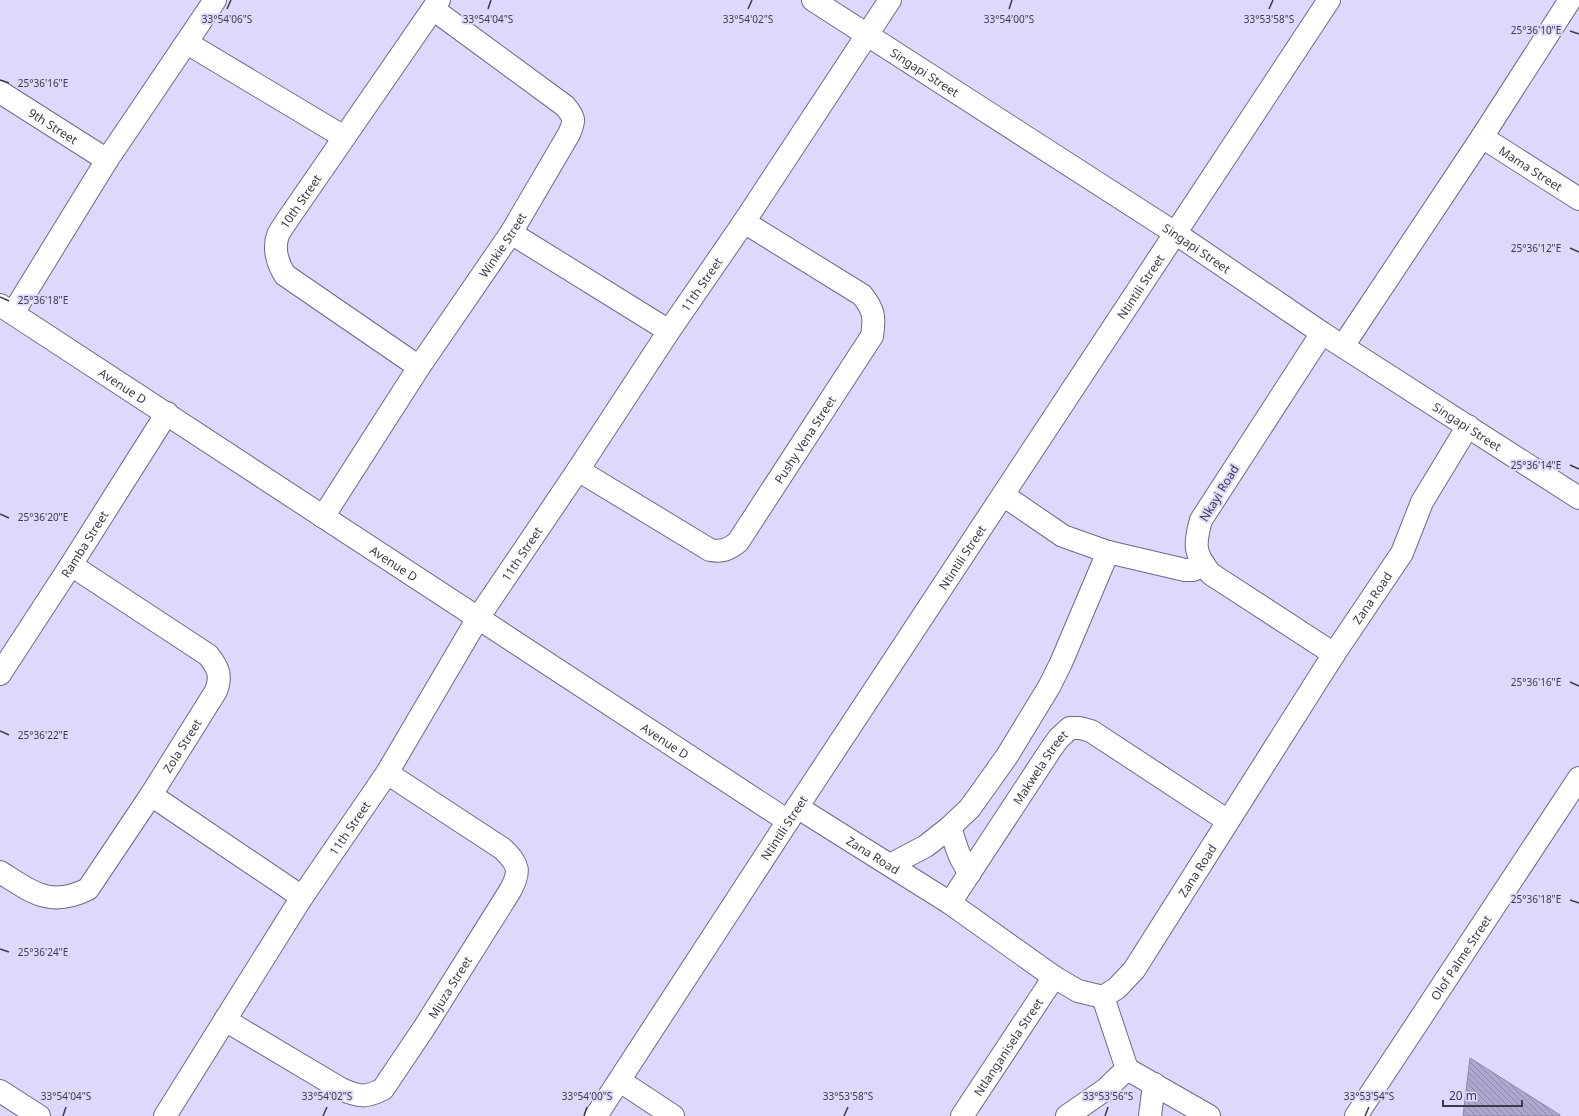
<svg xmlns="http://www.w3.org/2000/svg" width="1579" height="1116" viewBox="0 0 1579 1116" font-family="'Noto Sans',sans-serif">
	<defs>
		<pattern id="building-back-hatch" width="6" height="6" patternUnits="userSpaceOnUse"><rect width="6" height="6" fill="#ada8ce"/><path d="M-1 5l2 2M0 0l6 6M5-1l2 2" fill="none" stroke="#8e8aa9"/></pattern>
	</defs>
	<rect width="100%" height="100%" fill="#ded9fc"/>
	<path fill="url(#building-back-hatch)" stroke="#8b87a7" d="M1470,1058L1560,1115V1116H1463Z"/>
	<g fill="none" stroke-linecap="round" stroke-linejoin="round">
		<g stroke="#6d6988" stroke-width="24">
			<g id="minor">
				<path id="s1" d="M813,0L1175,233L1322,333L1579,498"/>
				<path d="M187,43L344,137"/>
				<path id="s2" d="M0,92L107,160"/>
				<path id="s3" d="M1482,137L1579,199"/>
				<path d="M511,233L669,331"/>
				<path id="s4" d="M0,305L788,821"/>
				<path d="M13,313L107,160L215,0"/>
				<path d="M1322,333L1201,520C1194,545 1194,554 1211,574L1334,654"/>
				<path d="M1343,346L1482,137L1570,0"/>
				<path id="s5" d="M419,367L285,275C278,264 273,249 278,235C280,230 285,224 288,219L439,0"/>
				<path id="s6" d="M578,470L710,550C722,552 728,550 738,542L872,336C875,317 874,310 862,295L744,222"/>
				<path d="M1003,495L1063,536L1108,552L1185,570H1193L1204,565"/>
				<path id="s7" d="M323,517L419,367L511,233L569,134C575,120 575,118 565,106L433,9"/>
				<path id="s8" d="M0,674L71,565L167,413"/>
				<path d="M151,795L302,897"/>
				<path id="s9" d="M797,807L950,903L1054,977L1078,991L1103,997L1117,988L1134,970L1334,654L1402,553L1422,502L1468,426"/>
				<path d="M950,827C955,843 959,859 970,873"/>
				<path d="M890,865L926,846L950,827L970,808L1007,756L1049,687L1061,663L1108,552"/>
				<path id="s10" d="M0,872C32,892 50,908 88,889L151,795L216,691C222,676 218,667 208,655L71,565"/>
				<path id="s11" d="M950,903L1051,749L1059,738L1070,728H1080L1091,731L1228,821"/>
				<path d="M1103,997L1127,1069L1209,1116"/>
				<path id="s12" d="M225,1020L341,1089C359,1097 366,1098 383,1089L424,1028L510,891C521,871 519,865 503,849L387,773"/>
				<path d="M620,1081L673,1116"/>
				<path d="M0,1091L39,1116"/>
				<path id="s13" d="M165,1116L302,897L387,773L478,618L578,470L669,331L744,222L890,0"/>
				<path id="s14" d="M596,1116L788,821L1329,0"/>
				<path id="s15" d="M962,1116L1054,977"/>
				<path d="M1067,1116L1106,1089L1127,1069"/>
				<path d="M1150,1116L1154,1084"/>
				<path id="s16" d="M1356,1116L1579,778"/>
			</g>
		</g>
		<use href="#minor" stroke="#fff" stroke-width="22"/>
	</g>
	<path fill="none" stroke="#3c3a48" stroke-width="1.5" d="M227,9L231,0M488,9L491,0M748,9L752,0M1009,9L1012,0M1269,9L1273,0M1570,31L1579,34M0,80L9,83M1570,248L1579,252M0,297L9,301M1570,465L1579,469M0,514L9,518M1570,682L1579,686M0,731L9,735M1570,900L1579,903M0,949L9,952M63,1116L66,1107M323,1116L327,1107M584,1116L587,1107M844,1116L848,1107M1105,1116L1108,1107M1365,1116L1369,1107"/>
	<g text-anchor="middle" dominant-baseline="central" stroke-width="4" stroke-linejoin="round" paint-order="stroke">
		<g font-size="12" fill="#3c3a48" stroke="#ded9fc">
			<text stroke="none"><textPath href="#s1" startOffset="133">Singapi Street</textPath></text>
			<text stroke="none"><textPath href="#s2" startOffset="63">9th Street</textPath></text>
			<text stroke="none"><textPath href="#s3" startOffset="58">Mama Street</textPath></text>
			<text stroke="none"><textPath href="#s5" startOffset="245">10th Street</textPath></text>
			<text stroke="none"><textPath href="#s7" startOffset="326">Winkie Street</textPath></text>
			<text stroke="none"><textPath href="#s1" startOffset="457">Singapi Street</textPath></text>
			<text stroke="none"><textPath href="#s13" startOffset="990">11th Street</textPath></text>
			<text stroke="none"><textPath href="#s14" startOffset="992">Ntintili Street</textPath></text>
			<text stroke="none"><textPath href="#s4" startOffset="147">Avenue D</textPath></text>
			<text stroke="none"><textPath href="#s1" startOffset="781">Singapi Street</textPath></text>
			<text stroke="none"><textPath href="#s6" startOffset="307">Pushy Vena Street</textPath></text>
			<text transform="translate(1219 493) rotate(-59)">Nkayi Road</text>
			<text stroke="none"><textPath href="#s8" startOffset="155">Ramba Street</textPath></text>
			<text stroke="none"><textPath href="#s13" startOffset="666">11th Street</textPath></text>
			<text stroke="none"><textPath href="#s14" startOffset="668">Ntintili Street</textPath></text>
			<text stroke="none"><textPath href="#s4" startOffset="471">Avenue D</textPath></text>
			<text stroke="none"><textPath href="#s9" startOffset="845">Zana Road</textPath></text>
			<text stroke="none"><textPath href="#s4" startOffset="795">Avenue D</textPath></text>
			<text stroke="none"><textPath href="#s10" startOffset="267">Zola Street</textPath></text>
			<text stroke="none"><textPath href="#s11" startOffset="163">Makwela Street</textPath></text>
			<text stroke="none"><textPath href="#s13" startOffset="342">11th Street</textPath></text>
			<text stroke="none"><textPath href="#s14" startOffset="344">Ntintili Street</textPath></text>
			<text stroke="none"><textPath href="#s9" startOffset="90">Zana Road</textPath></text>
			<text stroke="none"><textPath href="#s9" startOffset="521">Zana Road</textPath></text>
			<text stroke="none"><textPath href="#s16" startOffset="190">Olof Palme Street</textPath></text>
			<text stroke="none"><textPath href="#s12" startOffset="301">Mjuza Street</textPath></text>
			<text stroke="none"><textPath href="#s15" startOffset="83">Ntlanganisela Street</textPath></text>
		</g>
	</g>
	<g font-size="10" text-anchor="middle" fill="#3c3a48" stroke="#ded9fc" stroke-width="4" stroke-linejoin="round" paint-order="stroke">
		<text x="488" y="23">33°54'04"S</text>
		<text x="748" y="23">33°54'02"S</text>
		<text x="1009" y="23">33°54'00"S</text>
		<text x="1269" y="23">33°53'58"S</text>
		<text x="227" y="23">33°54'06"S</text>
		<text x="1536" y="34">25°36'10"E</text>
		<text x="43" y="87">25°36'16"E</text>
		<text x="1536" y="252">25°36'12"E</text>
		<text x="43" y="304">25°36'18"E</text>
		<text x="1536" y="469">25°36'14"E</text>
		<text x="43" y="521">25°36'20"E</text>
		<text x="1536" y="686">25°36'16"E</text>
		<text x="43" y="739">25°36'22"E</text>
		<text x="1536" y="903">25°36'18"E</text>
		<text x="43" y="956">25°36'24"E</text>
		<text x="66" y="1100">33°54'04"S</text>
		<text x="327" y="1100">33°54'02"S</text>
		<text x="587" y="1100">33°54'00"S</text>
		<text x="848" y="1100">33°53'58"S</text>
		<text x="1108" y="1100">33°53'56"S</text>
		<text x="1369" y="1100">33°53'54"S</text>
	</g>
	<path d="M1443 1100v6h79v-6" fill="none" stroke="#3c3a48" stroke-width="2"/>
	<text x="1449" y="1100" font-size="12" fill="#3c3a48" stroke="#ded9fc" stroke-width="3" paint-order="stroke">20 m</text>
</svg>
